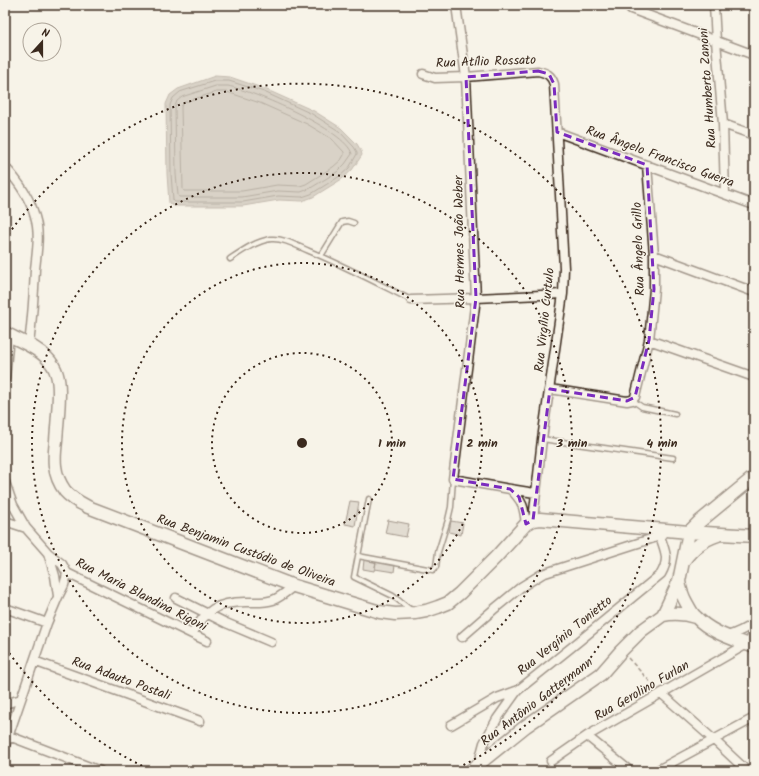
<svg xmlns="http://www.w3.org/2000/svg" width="759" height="776" viewBox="0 0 759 776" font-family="Kalam,sans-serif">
	<rect width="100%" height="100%" fill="#f7f3e8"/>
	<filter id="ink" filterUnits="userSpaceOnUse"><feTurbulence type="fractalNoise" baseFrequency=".025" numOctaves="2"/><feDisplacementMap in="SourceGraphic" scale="8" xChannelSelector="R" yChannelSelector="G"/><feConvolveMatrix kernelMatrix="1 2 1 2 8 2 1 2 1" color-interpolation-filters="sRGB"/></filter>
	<g filter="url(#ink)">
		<path fill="#b4aca0" stroke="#84786c" d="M215,76L230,77L265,89L314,111L341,128L357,144L361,151L362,155L352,170L342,179L313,197L302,201L279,200L243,206H174L169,203L167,174L166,104L170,95L178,89Z"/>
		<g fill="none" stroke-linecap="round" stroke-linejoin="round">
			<path stroke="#6b5e52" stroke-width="1" d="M215,81H229L264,92L312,114L339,131L354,147L357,152V154L349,168L340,176L311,194L302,197L278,196L243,202H175L173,200L171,174L170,105L173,98L180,92Z
				M216,86C220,86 224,86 228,86C253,91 346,130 352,154L345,164L337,172L309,189L301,192L278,191L242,197H179L178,195L176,174L175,106L177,101L182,97Z
				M217,92H227L260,103L307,124L332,139L344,152V155L341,160L333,167L306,184L300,186L277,185L242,191H184L183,189L181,107L182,105L185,102Z"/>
		</g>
		<path fill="#c8c1b6" stroke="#3b2a1e" d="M350,501L359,502L355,526L345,524Z
			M388,520L409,524L406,537L385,533Z
			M451,521L463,523L461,535L449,532Z
			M364,560L376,562L374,571L363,569Z
			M376,562L395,565L394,572L375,569Z"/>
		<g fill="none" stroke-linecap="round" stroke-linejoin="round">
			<g stroke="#3b2a1e" stroke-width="7">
				<path id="lane" d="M321,256L342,222L348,221L354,223
					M230,259C242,251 256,241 271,239C284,238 297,246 309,251C343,265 377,283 411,300
					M632,400L642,407L675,414
					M542,439L673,458
					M369,499L354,577L393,596L411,610
					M358,556L433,570L436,567L438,552L448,520L451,507L453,479"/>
			</g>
			<g stroke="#3b2a1e" stroke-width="11">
				<path id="street" d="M456,5L466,77L476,298L453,479L510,489L535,493
					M627,5L631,9L754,55
					M714,5L716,41L723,124L725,194
					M423,74L435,78L466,77L538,71C547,73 551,75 554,84L564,268L563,294L542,439L533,520
					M723,124L754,135
					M557,132L754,205
					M5,167C18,181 30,198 35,217C40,233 37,251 35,269C34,294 32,320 29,345
					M654,255L754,292
					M411,300L476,298L563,294
					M649,340L754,377
					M5,379L9,335
					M550,389L627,401L632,400L635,397L649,340L654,289V255L647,165
					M5,482L13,505L26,528L48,553L62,564L67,573L192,634L207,641
					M510,489C523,501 524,507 526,524
					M5,521L26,528
					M48,553L55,576L58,596
					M176,598L226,623L271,642
					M5,608L47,623
					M192,634C206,610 217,602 246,602C255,602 264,603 273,600C281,597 287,591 294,586
					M727,636C737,633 745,629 754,623
					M462,637L493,610L521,587L542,574L660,536L665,532
					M34,661L200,721
					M662,694L714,740L747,771
					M5,704L21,699
					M451,725L497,698L516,691
					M9,736L100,771
					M587,736L630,771
					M5,746L47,623L58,597L64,585L66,578L67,573
					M551,761L587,736L747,644L751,639L754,628
					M480,762L481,754L484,743L497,719L517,691L578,642L661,574C670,558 665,552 660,536
					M656,771L754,718"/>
			</g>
			<g stroke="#3b2a1e" stroke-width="15">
				<path id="secondary" d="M5,333C19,341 36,346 47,358C57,368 59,379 59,392C59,408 57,425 56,441C55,449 54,458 55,466C56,475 60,484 65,491C71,498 80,503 88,507L294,586L380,612L395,614L415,613L426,611L438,607L448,603L460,593L496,557L526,524L533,520L540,519L689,532L754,536
					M689,532L679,581C680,590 683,597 687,604C690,609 692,614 696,617C711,633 734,639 754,647
					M689,532L698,523L754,477
					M684,560C694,547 703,540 718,535
					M663,615C674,613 683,613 695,617
					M470,771L526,726L601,674L621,651L641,631L663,615L679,581"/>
			</g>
			<path stroke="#3b2a1e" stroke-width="1.5" stroke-dasharray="4 3" stroke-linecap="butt" d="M628,658L655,687"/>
			<use href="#lane" stroke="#f7f3e8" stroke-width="4"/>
			<use href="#street" stroke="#f7f3e8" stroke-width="8"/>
			<use href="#secondary" stroke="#f7f3e8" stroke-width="12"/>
		</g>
	</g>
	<path d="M0 0H759V776H0ZM538,71L549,74L554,84L557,132L647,165L654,289L649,340L635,397L627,401L550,389L533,520L526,524L519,497L510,489L453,479L476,298L466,77Z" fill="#f7f3e8" fill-opacity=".55" fill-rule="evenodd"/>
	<path fill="none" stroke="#7b2cbf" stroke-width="3" stroke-dasharray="8 5" stroke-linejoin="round" d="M538,71L549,74L554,84L557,132L647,165L654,289L649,340L635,397L627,401L550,389L533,520L526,524L519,497L510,489L453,479L476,298L466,77Z"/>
	<g fill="none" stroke="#3b2a1e" stroke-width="2" stroke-dasharray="2 4">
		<circle cx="302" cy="443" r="90"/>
		<circle cx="302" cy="443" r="180"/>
		<circle cx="302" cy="443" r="270"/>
		<path d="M153 771A360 360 0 0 1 5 647M5 239A360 360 0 1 1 451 771"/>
	</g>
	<g text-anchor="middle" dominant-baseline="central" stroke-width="3" stroke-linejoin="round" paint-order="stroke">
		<g font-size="13" fill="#3b2a1e" stroke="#f7f3e8">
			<text transform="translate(486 62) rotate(-2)">Rua Atílio Rossato</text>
			<text transform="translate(708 88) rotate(-94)">Rua Humberto Zanoni</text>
			<text transform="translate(660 157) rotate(20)">Rua Ângelo Francisco Guerra</text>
			<text transform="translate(460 242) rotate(-91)">Rua Hermes João Weber</text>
			<text transform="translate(639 249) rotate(-92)">Rua Ângelo Grillo</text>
			<text transform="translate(545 320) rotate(-84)">Rua Virgílio Curtulo</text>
			<text transform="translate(246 551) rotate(20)">Rua Benjamin Custódio de Oliveira</text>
			<text transform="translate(141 595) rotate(27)">Rua Maria Blandina Rigoni</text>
			<text transform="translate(565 636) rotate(-39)">Rua Vergínio Tonietto</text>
			<text transform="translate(121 679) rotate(20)">Rua Adauto Postali</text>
			<text transform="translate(642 691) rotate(-30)">Rua Gerolino Furlan</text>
			<text transform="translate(537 702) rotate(-37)">Rua Antônio Gattermann</text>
		</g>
	</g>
	<circle cx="302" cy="443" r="6" fill="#3b2a1e" stroke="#f7f3e8" stroke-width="2"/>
	<g font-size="12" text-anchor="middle" font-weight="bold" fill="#3b2a1e" stroke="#f7f3e8" stroke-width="3" stroke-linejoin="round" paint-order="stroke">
		<text x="392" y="447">1 min</text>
		<text x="482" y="447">2 min</text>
		<text x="572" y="447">3 min</text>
		<text x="662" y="447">4 min</text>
	</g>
	<rect width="759" height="776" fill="none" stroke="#f7f3e8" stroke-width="20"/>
	<rect x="10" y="10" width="739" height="756" fill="none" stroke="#3b2a1e" stroke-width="1.5" filter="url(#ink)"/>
	<g transform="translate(42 42) rotate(21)"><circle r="19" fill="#f7f3e8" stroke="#aca397"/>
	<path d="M0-3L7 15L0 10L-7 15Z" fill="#3b2a1e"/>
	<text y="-6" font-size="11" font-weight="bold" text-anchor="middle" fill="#3b2a1e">N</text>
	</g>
</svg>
